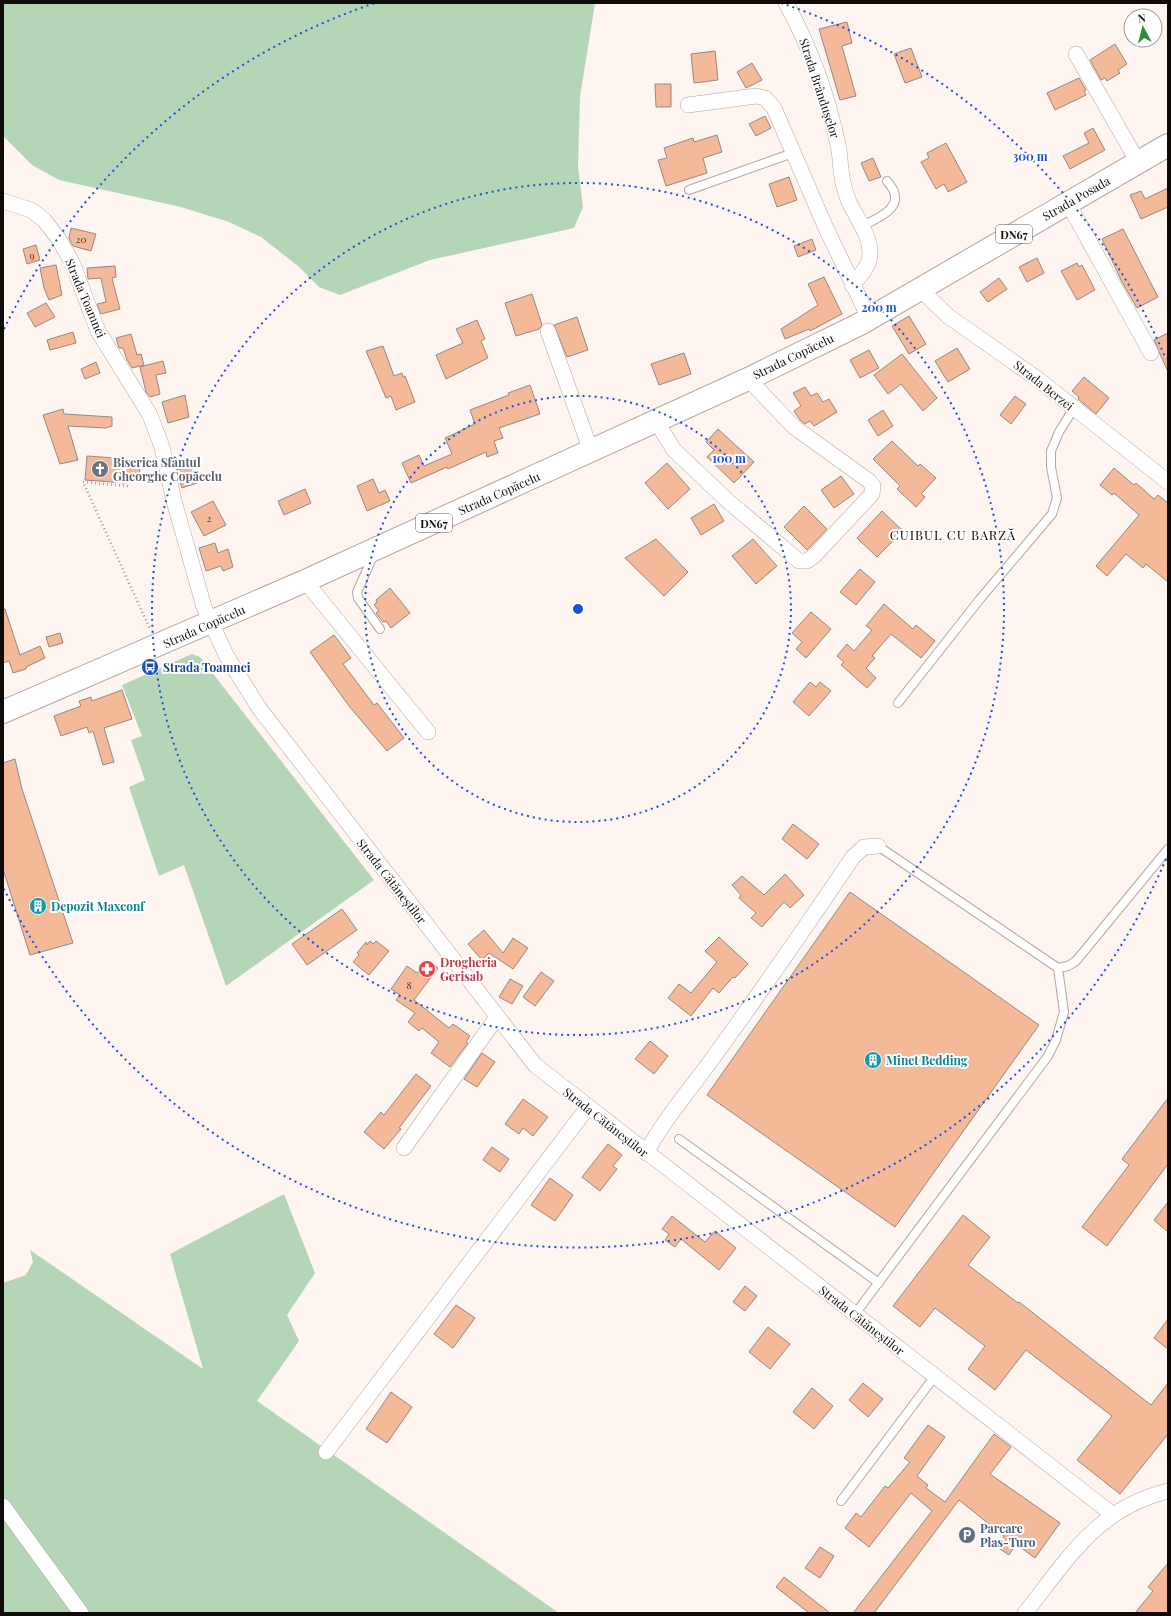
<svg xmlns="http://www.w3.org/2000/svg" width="1171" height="1616" viewBox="0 0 1171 1616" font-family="'Playfair Display',serif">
	<rect width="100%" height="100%" fill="#fef5f0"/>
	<path fill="#b5d5b7" d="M3,3H595L580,97L578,166L583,207L574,228L430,260L340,295L319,287L298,266L261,237L229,222L181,207L59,180L32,165L3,136Z
		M192,654L200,657L374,880L226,986L184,865L159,876L129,787L145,780L131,740L142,736L122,685Z
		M284,1194L315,1273L287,1315L299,1341L257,1401L559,1613H3V1283L26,1275L33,1262L30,1250L203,1369L170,1254Z"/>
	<path fill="#f3b998" stroke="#968881" d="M847,22L852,43L842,46L856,96L840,100L819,29Z
		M1115,44L1127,64L1118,70L1120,73L1107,81L1105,78L1101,80L1090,60Z
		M911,48L922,77L905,83L894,54Z
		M715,51L718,80L694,83L691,54Z
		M752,63L762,80L746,88L737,72Z
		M1079,78L1086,90L1084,91L1086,95L1055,110L1047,93Z
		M655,84H671V107H656Z
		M765,116L771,128L756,136L749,124Z
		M1093,128L1105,150L1070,169L1063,156L1089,143L1084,133Z
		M717,135L722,152L703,158L707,173L666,186L658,160L667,158L664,148L693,138L694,142Z
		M946,143L967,182L948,192L944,184L936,189L921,162L929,158L927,153Z
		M873,158L881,177L869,181L861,163Z
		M789,177L797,200L777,207L769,184Z
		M1168,188V207L1141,219L1130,195L1141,191L1145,199Z
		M71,228L96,234L91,251L73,246L69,238Z
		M1123,229L1158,297L1137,308L1122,282L1102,239Z
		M812,239L816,250L798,257L794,246Z
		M36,245L40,260L27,264L23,249Z
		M1037,258L1044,273L1027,282L1019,267Z
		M1077,263L1079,267L1082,265L1095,290L1077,300L1061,271Z
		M56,265L62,295L49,300L44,288L40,268Z
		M115,266L116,277L112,278L120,309L101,314L97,304L106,302L101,278L88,279L87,268Z
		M824,277L842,314L810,331L809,329L785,339L781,329L818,305L808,284Z
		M999,278L1007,289L988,302L980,292Z
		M532,294L542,325L539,329L516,336L505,303Z
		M46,303L55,317L35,327L27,313Z
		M909,316L926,344L909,354L892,326Z
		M577,317L588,350L567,357L554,325Z
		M477,320L485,339L481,341L488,358L446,379L436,355L463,343L456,329Z
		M73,332L76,343L50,350L47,340Z
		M1168,333V372L1154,340Z
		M131,334L137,355L141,354L144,365L132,368L127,360L123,348H119L116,338Z
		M383,346L394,376L402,373L403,377L405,376L415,402L396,410L391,396L386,398L366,351Z
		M957,348L970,369L948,382L935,361Z
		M869,350L879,368L860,378L850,360Z
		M684,353L691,374L659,385L651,364Z
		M902,354L937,398L923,411L901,384L888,394L874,375Z
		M163,361L166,373L156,375L160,394L150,397L146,392L140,367Z
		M96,362L100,373L85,379L81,369Z
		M1084,377L1109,398L1096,414L1078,399L1079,397L1072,391Z
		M530,385L540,414L499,428L503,438L494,441L498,453L487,457L486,452L448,469L447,467L411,483L402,463L419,455L424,466L452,454L445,438L475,424L470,410L509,395L508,393Z
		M805,387L811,396L817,393L823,402L829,399L837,412L814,426L810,421L805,424L800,420L794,411L801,406L793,393Z
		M185,395L189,417L168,423L162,402Z
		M1015,396L1026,404L1011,424L1000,415Z
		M63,409L64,414L112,417V426L106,428L68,426L78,460L60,464L43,415Z
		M883,410L893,426L878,436L868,420Z
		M718,429L754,462L734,483L707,457L714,450L706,442Z
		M892,441L918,466L920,464L936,478L921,494L925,497L916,507L897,489L900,486L873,459Z
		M87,456L129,459L137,463L140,471L138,478L125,483L85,480Z
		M667,463L690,489L668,509L645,483Z
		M192,466L197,483L182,488L176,470Z
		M1114,468L1134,485L1136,483L1154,499L1158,495L1168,503V582L1146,564L1143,568L1126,554L1107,576L1096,566L1139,515L1114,493L1112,495L1100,485Z
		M841,476L854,494L834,508L821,490Z
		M373,479L379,493L385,490L390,501L367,511L357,486Z
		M305,489L311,503L284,515L278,501Z
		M213,501L226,525L204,536L191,512Z
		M714,504L724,521L701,535L691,518Z
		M804,506L827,529L807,550L784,527Z
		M882,511L903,531L877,557L857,538Z
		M656,539L688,572L664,596L625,558Z
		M753,539L777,566L756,584L732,556Z
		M215,543L218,553L228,549L233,567L223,571L221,566L206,571L199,548Z
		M860,569L875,582L856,605L840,592Z
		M390,588L410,613L391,628L386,621L383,622L376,613L379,611L374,605L377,602L376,600Z
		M884,604L913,629L916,625L935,641L921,658L891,634L872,656L875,658L866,668L876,678L867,688L841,665L844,662L837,656L847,644L854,651L872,630L866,626Z
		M3,609H5L20,655L40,646L45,658L26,667V669L13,673L9,661L3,663Z
		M811,612L831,629L806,658L796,649L802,642L792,633Z
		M60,633L63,643L49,647L46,637Z
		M334,635L351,658L343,664L374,705L377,703L404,738L387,751L349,706L310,652Z
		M810,682L816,687L820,682L831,691L809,716L793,702Z
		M122,690L132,719L104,728L114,762L103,765L93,731L89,733L87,727L61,736L54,716L81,706L79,701L91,697L92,701Z
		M15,759L22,789L73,943L30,955L3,869V763Z
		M793,824L819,844L807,859L782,839Z
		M785,874L804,895L790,908L784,902L762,927L751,918L756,913L739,898L741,895L732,885L742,876L764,895Z
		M850,892L1039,1025L895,1227L707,1095Z
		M342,909L357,930L307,965L292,944Z
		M484,930L503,953L513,938L528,948L513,969L489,953L482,960L468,944Z
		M719,937L748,964L735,978L733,977L719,993L713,988L691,1016L668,998L679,984L691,993L717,962L705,951Z
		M370,941L373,944L376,941L389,951L369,975L353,962L359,955L357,953L366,942L367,945Z
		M427,960L438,968L414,1000L449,1028L453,1024L470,1036L466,1042L468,1043L450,1067L431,1053L439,1042L422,1028L419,1031L408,1022L415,1013L396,1000L400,995L391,989L407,966L417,973Z
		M541,972L554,981L535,1006L523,997Z
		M510,979L523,986L512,1004L499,997Z
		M650,1041L668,1056L654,1074L635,1059Z
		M482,1053L495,1062L477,1087L464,1079Z
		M416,1074L431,1086L399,1128L401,1129L384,1149L364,1132L381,1112L384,1115Z
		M1168,1098V1164L1107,1246L1082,1227L1129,1165L1122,1159Z
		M523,1099L548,1117L533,1136L523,1128L519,1134L505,1124Z
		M608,1144L622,1155L613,1166L617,1169L600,1191L582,1177Z
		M492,1147L509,1159L500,1172L483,1160Z
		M550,1178L573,1195L555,1221L531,1205Z
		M1168,1202V1232L1154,1220Z
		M963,1215L990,1237L968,1265L1018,1303L1019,1302L1151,1405L1168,1383V1434L1120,1494L1077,1460L1112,1416L1026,1350L995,1390L968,1369L985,1346L935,1308L920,1327L893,1306Z
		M672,1216L705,1242L715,1231L736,1248L719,1270L681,1239L675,1247L665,1240L669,1234L662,1229Z
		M745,1286L757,1296L745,1311L733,1302Z
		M456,1305L475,1318L453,1348L434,1334Z
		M1168,1319V1349L1154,1338Z
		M768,1327L790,1344L770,1369L749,1352Z
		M863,1383L883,1399L868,1417L849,1400Z
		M812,1388L833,1406L814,1429L793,1412Z
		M391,1392L412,1407L387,1443L366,1429Z
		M928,1425L945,1437L917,1476L928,1485L926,1488L945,1502L994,1434L1011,1447L990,1474L1060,1523L1035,1558L1016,1544L1009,1555L997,1547L1004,1536L959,1500L874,1613H853L932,1511L911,1493L869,1547L845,1528L856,1513L861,1517L885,1486L888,1488L910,1462L904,1458Z
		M820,1547L834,1556L820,1578L805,1568Z
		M1168,1563V1613H1135L1153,1591L1148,1587Z
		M784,1577L830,1613H809L776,1587Z"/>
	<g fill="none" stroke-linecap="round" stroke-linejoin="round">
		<g stroke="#b5a69e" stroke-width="10">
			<path id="service" d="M689,190L793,153
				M862,226C874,220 901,210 894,192C893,188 889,184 887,181
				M373,556L357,592L358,598L380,629
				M898,703L980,599L1052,514L1057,498L1051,467V451L1059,432L1074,408
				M878,846L1058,968L1068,966L1076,961L1168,849
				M679,1139L879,1283
				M855,1314L1048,1056L1056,1040L1064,1012L1058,968
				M841,1501L935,1376"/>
		</g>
		<g stroke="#b5a69e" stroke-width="16">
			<path id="minor" d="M786,3C810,47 828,96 838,145C841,159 840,173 844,187C846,192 847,199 850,204C858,220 874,241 869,260C867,269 858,278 852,285
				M1076,54L1138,162
				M688,105L756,96L765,98L774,108L825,226L869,318
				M3,201L31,210L44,220L58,238L72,262L98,331L150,415L162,447L174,501L204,607L226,655L259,708L535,1065L1112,1514
				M1068,203L1151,353
				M920,289L948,316L1039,380L1168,482
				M548,331L591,451
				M656,421L674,450L729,502L799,561H807L814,556L872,494L873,486L869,481L794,427L748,379
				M305,581L428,732
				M404,1148L497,1017
				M646,1153C666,1116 694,1085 718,1051C764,987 809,922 853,857L864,847L878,846
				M326,1452L588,1107
				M3,1506L81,1613
				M1025,1613C1068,1559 1097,1508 1168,1491"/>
		</g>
		<g stroke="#b5a69e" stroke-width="24">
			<path id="primary" d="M3,712L305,581L748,379L860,324L1168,145"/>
		</g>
		<path stroke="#a19a96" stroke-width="2.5" stroke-dasharray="1 3" stroke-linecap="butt" d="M128,486L83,482L150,629"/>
		<use href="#service" stroke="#fff" stroke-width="8"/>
		<use href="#minor" stroke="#fff" stroke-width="15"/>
		<use href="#primary" stroke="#fff" stroke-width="22"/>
	</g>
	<g fill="none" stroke="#1d4ed8" stroke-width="2" stroke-dasharray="2 4">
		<circle cx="578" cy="609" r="213"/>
		<circle cx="578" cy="609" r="426"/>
		<path d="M1166 859A639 639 0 0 1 4 889M4 329A639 639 0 0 1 375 3M781 3A639 639 0 0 1 1166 359"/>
	</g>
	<defs>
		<g id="church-disc" transform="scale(0.9)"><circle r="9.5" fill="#6b7280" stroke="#fff"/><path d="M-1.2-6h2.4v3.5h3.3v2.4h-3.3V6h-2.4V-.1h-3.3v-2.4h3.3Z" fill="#fff"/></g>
		<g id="bus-disc" transform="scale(0.9)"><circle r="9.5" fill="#1a4fb4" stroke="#fff"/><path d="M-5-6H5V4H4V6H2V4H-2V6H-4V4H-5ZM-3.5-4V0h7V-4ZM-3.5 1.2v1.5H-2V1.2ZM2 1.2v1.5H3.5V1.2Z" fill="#fff"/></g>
		<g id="building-disc" transform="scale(0.9)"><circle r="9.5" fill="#0f9aa8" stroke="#fff"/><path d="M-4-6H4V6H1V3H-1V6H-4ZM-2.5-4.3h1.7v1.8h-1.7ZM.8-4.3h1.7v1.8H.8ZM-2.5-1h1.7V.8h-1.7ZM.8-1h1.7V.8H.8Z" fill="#fff"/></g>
		<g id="pharmacy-disc" transform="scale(0.9)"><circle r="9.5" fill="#e0444e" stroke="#fff"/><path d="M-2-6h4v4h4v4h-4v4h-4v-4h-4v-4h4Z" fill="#fff"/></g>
		<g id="parking-disc" transform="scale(0.9)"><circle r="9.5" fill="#5c6f8a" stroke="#fff"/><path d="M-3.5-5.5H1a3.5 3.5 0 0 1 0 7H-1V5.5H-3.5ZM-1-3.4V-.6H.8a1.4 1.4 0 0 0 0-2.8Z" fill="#fff"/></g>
	</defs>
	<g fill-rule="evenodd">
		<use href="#church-disc" x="100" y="469"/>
		<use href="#bus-disc" x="150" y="667"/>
		<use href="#building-disc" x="38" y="906"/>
		<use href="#pharmacy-disc" x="427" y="969"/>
		<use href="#building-disc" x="873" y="1060"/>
		<use href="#parking-disc" x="967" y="1535"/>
	</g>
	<g text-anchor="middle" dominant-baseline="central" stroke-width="4" stroke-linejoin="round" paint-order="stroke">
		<g font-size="10" fill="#49362d">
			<text x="81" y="239">20</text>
			<text x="32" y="255">9</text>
			<text x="209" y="518">2</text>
			<text x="409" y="985">8</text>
		</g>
		<g fill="#fff" stroke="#585453" stroke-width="1">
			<rect x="996" y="225" width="36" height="18" rx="3"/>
			<rect x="416" y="514" width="36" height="18" rx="3"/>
		</g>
		<g font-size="11" font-weight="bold" fill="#100b09">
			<text x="1014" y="234">DN67</text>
			<text x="434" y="523">DN67</text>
		</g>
		<g font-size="12" fill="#100b09" stroke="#fff">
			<text transform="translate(820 88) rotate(72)">Strada Brândușelor</text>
			<text transform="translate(1076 198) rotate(-30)">Strada Posada</text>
			<text transform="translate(86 298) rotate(67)">Strada Toamnei</text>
			<text transform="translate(793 356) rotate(-26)">Strada Copăcelu</text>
			<text transform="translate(1044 385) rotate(38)">Strada Berzei</text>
			<text transform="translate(499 493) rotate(-24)">Strada Copăcelu</text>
			<text transform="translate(204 626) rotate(-24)">Strada Copăcelu</text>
			<text transform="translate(392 881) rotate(52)">Strada Cătăneștilor</text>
			<text transform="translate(606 1122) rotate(38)">Strada Cătăneștilor</text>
			<text transform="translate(862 1320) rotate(38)">Strada Cătăneștilor</text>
		</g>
		<g font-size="12" font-weight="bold" fill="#5b616d" stroke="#fff" text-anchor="start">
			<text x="113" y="462">Biserica Sfântul<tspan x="113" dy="14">Gheorghe Copăcelu</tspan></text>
		</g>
		<g font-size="12" font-weight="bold" fill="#164399" stroke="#fff" text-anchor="start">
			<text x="163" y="667">Strada Toamnei</text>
		</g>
		<g font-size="12" font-weight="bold" fill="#0d838f" stroke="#fff" text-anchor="start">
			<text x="51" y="906">Depozit Maxconf</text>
			<text x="886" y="1060">Minet Bedding</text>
		</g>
		<g font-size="12" font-weight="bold" fill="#be3a42" stroke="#fff" text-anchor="start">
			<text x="440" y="962">Drogheria<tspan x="440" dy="14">Gerisab</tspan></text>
		</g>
		<g font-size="12" font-weight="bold" fill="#4e5e75" stroke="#fff" text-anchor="start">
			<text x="980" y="1528">Parcare<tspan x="980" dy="14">Plas-Turo</tspan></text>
		</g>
		<g font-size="13" letter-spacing="1" fill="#100b09" stroke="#fff">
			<text x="953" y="534">CUIBUL CU BARZĂ</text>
		</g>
	</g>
	<circle cx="578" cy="609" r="6" fill="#1d4ed8" stroke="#fff" stroke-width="2"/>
	<g font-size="12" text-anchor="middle" font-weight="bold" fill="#1d4ed8" stroke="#fff" stroke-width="4" stroke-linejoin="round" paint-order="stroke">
		<text x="1030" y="161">300 m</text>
		<text x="879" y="312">200 m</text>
		<text x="729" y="463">100 m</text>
	</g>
	<rect width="1171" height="1616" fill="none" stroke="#100b09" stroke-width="8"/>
	<g transform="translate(1143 28) rotate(353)"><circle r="19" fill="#ffffff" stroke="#9f9d9d"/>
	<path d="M0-3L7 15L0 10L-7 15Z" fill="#328a3a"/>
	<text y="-6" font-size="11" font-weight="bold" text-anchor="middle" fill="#100b09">N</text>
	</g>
</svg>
